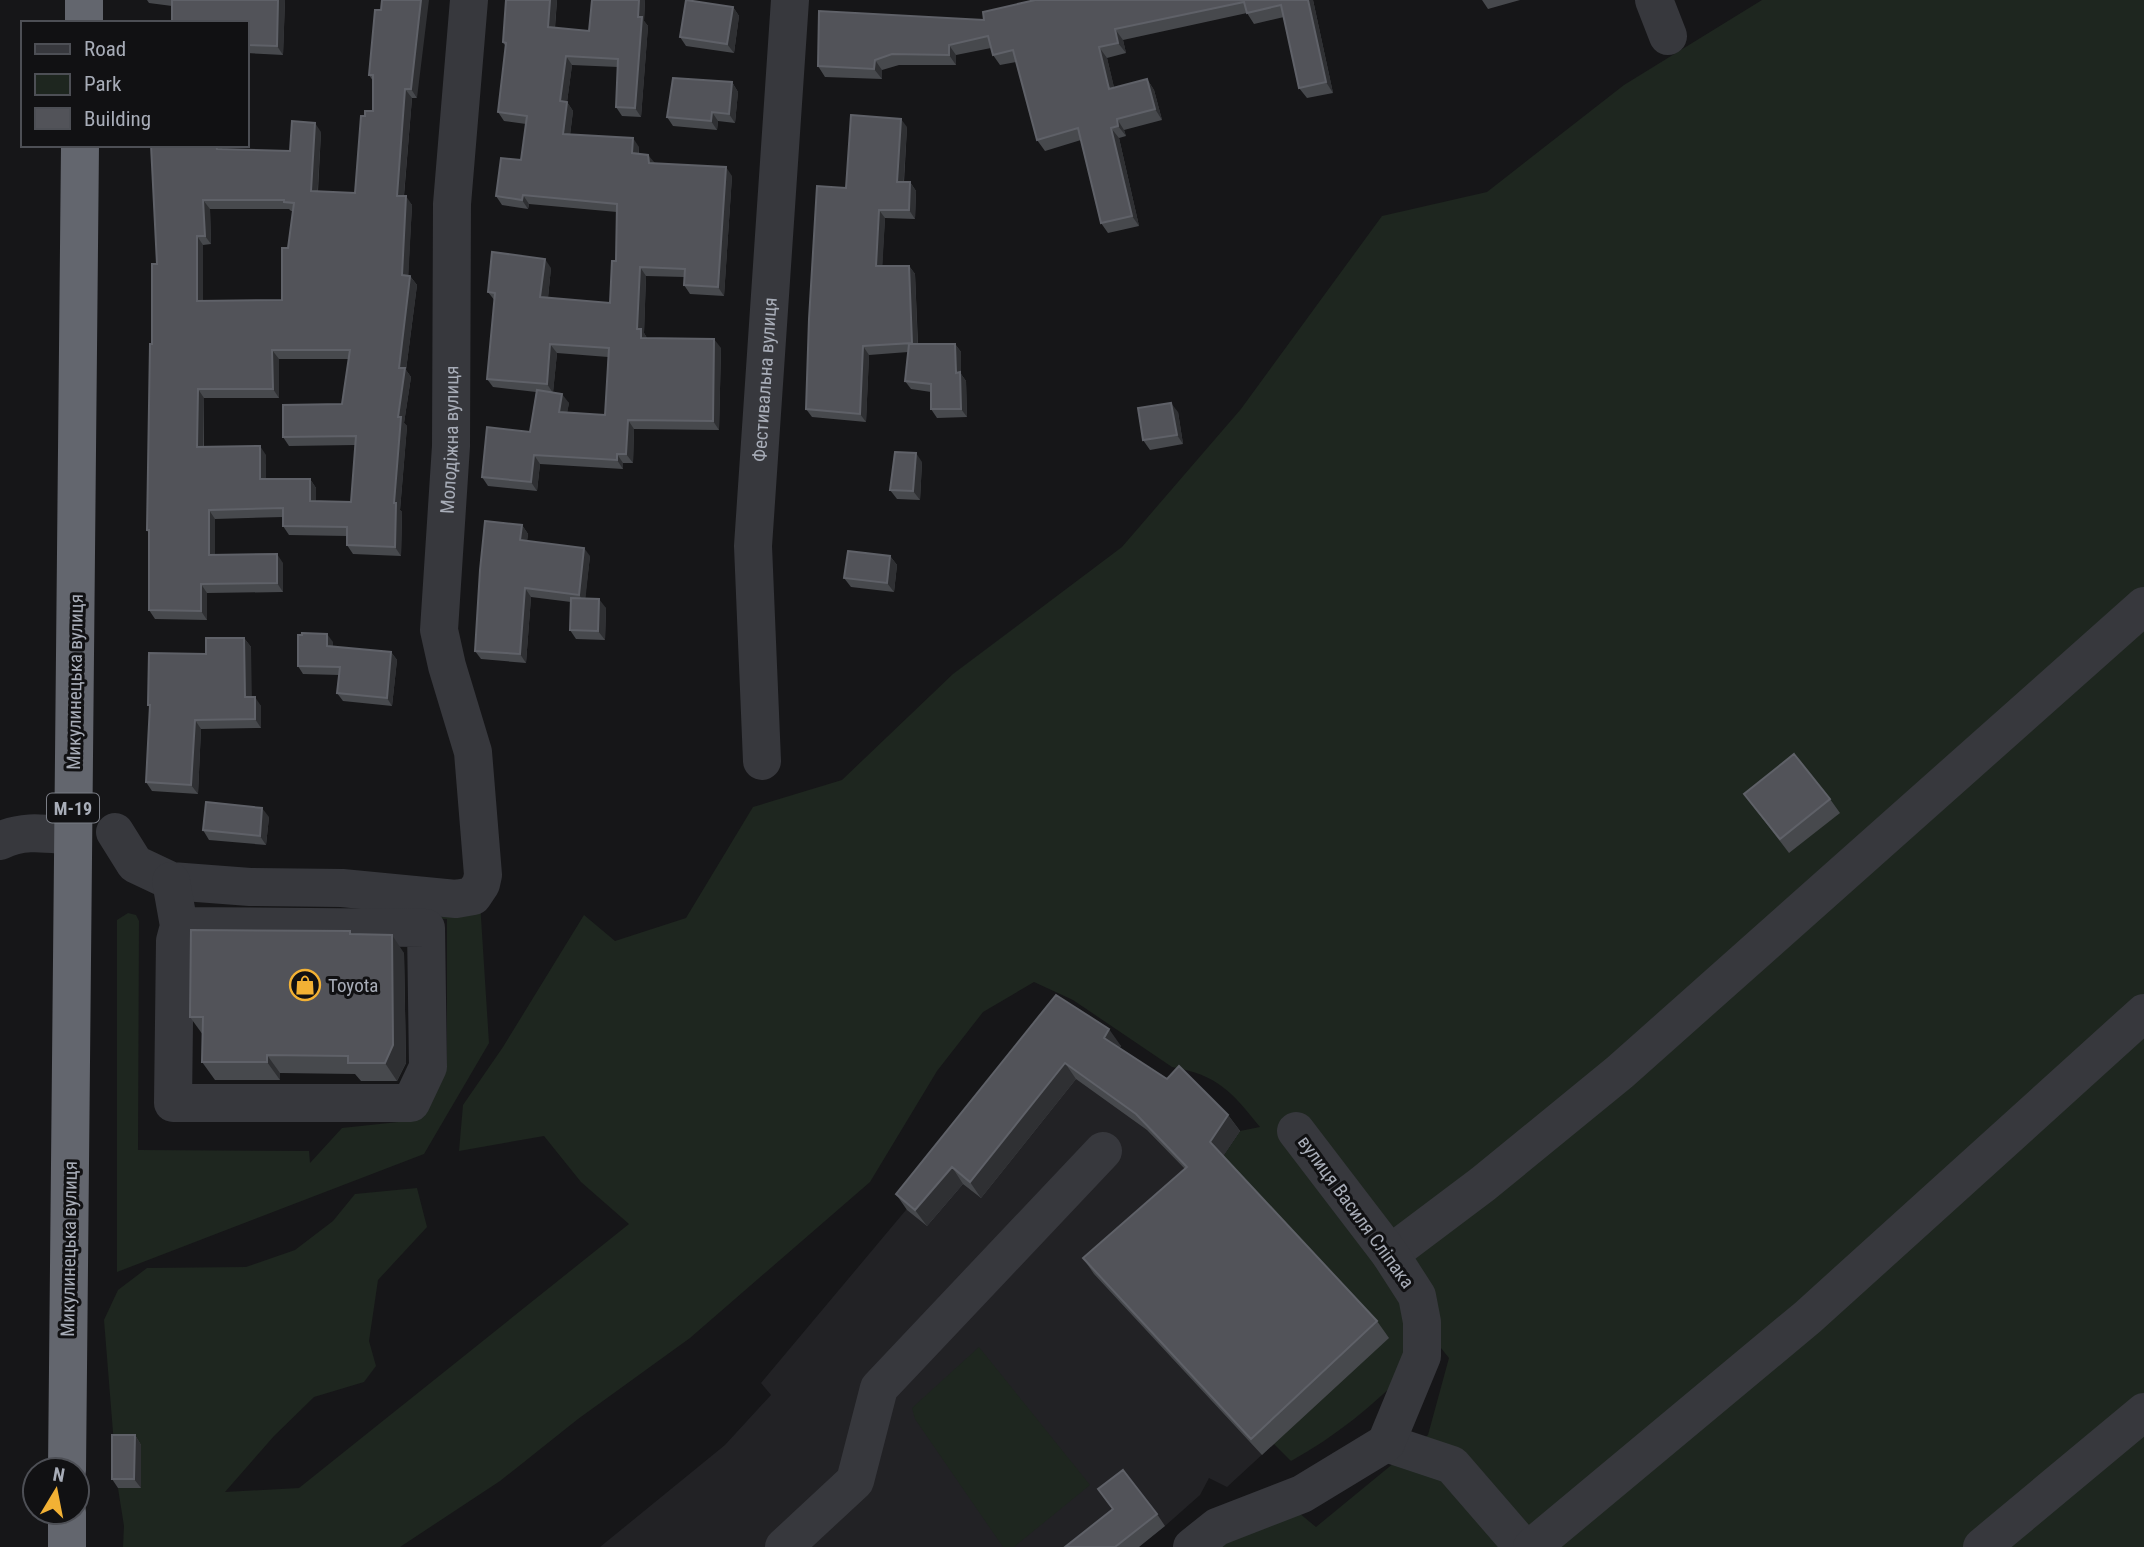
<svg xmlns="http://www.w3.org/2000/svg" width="2144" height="1547" viewBox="0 0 2144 1547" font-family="'Roboto Condensed',sans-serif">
	<rect width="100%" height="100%" fill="#161618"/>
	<path fill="#222225" d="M1115,1053L1240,1131L1222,1158L1389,1338L1227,1487L1209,1478L1200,1495L1165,1526L1138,1547H600L725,1445L771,1395L761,1383L942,1167Z"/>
	<path fill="#1e261f" d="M1762,0H2144V1547H1214L1299,1513L1316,1527L1428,1435L1449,1358L1407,1306L1409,1369C1375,1404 1335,1437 1291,1461L1274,1444L1222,1158L1240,1131L1260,1127C1232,1092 1218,1075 1172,1067L1073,1000L1034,982L983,1012L937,1071L870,1182L690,1338L578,1419L500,1481L400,1547H123L124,1526L117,1482L104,1320L118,1290L147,1268L246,1267L295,1250L333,1221L355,1194L417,1188L427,1227L378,1280L369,1341L376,1366L364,1382L314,1397L274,1436L225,1492L299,1488L629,1224L581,1182L544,1136L459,1151L463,1105L503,1047L584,915L615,941L686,918L753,807L842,780L953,674L1122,547L1241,409L1382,216L1487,192L1624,85Z
		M480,902L489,1043L424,1154L117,1272V920L128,913L136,915L139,921L138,1150L309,1151L310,1163L342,1128L417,1120L447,1067V919L408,918Z
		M979,1347L1090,1485L1014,1547H1003L915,1419L912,1408Z"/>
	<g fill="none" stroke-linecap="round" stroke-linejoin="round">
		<g stroke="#37383d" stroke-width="38">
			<path d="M1654,0L1668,36"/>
			<path id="s1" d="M762,761L753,546L790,0"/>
			<path id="s2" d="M115,832L135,864L171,881L250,887L342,888L456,899L473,896L481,884L483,875L473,752L447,666L439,630L451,446L452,204L469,0"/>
			<path d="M0,841C24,829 47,834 73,836"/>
			<path d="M171,881L179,926L426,928L428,1067L411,1103H173L175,941L179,926"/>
			<path d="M1390,1254L1483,1184L1620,1072L2144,606"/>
			<path d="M1386,1443L1452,1465L1523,1547"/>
			<path d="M784,1547L855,1481L879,1388L1103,1151"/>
			<path d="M1192,1547L1217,1527L1302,1494L1386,1443L1422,1356V1322L1417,1296L1390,1254L1296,1131"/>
			<path d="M1532,1547L1808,1317L2144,1013"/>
			<path d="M1982,1547L2144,1412"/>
		</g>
		<path stroke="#63666e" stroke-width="38" d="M84,23V0
			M67,1470L80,145
			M67,1512V1547"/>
	</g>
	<path fill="#47494d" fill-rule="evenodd" d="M147,0H285L283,55L247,53V23L172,6L149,3Z
		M506,0H557L555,28L589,31L592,0H645L644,21L648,26L641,117L622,116L616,107L618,67L572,65L567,102L573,111L570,135L639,147V153L655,164L732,176L724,296L690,294L684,285V277L646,276L644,333L647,338L721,348L719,430L634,429L633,463H623V469L540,464L537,491L488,486L482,477L530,432L536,392L493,387L487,379L495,301L488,292L551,268L548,298L610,303L616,261L617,212L529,204L528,209L502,205L496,196L521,160L526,124L504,121L498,112L506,47L503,42ZM557,353L608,357L605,415L567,412L569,403L553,392Z
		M1035,0H1313L1333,93L1307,98L1299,88L1284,17L1254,24L1247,13L1123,40L1126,53L1107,58L1114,88L1147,79L1154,90L1162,120L1124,130L1126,136L1119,138L1139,226L1108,233L1101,223L1081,140L1045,151L1037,140L1016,62L1000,65L993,55L991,48L956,55V65H899L882,70V79L825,77L818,66L984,20Z
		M1482,0H1520L1488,9Z
		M733,7L739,16L734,53L686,46L680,37Z
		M375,10L417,98H412L404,196L412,205L408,276H410L417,285L406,370L411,377L404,423L407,426L400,510L402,512L401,556L353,554L347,545V536L289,535L283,526V517L215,519V555L283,563V592L207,593V620L155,619L149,610V534L147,530L152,344L157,264L222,149L290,151L321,132L318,191L355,193L365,116L373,111V81L369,75ZM210,209H289L291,211H293L282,300L203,301V245L211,244ZM279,359H349L342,404L283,437L289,446L355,445L351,502L316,501V488L310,479H266V455L204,447V398H279Z
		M732,82L738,92L735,123L718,121L717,130L673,126L667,117Z
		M907,127L904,182H910L916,191L915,219L885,218L882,266H909L915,274L918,344H955L961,352V374L966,381L967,417L937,418L931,409V392L911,389L905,381L908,352L869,355L866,422L812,417L806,409L846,188Z
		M1178,412L1183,444L1150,450L1143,440Z
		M922,462L920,500L897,499L890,490Z
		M522,525L528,534L527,541L590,556L585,598L606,608L605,640L576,639L570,630L571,602L531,597L526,663L481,659L475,651Z
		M890,556L897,565L894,592L851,587L844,578Z
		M244,638L251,647V697L261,706V728L201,729L198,794L152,791L146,782L150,708L148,705L206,654Z
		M333,642V647L391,652L397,660L392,706L343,701L337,693L339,675L303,674L298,666Z
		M1744,794L1830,799L1840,813L1789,853Z
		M269,817L266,845L209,840L203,830Z
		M350,931L352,934L404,953L406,1063L397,1081H361L355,1074L280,1073V1080H215L202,1062L203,1035L190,1017Z
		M1056,995L1121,1046L1119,1048L1167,1079L1228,1115L1240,1131L1223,1156L1377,1321L1389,1338L1262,1455L1094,1274L1083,1258L1185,1169L1147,1130L1076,1079L981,1198L963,1184L927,1226L907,1210L896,1194Z
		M135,1435L141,1445V1488H118L112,1479Z
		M1098,1489L1157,1514L1165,1526L1139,1547H1065L1113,1510Z"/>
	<path fill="#2f3033" d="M278,0H285L283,55L277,46Z
		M421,0H429L417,98L411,89Z
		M550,0H557L554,36L548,27Z
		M639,0H645L644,21L648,26L641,117L635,108Z
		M1308,0H1313L1333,93L1326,82Z
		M733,7L739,16L734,53L727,44Z
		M1115,29L1123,40L1126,53L1118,43Z
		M949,45L956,55V65L949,55Z
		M1099,47L1107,58L1117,99L1109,89Z
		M566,56L572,65L567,102L573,111L569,143L563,134L560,101Z
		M875,60L882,70V79L874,69Z
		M1147,79L1154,90L1162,120L1155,109Z
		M732,82L738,92L735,123L729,114Z
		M405,89L412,98L403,205L397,196Z
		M712,112L718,121L717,130L711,121Z
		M901,119L907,127L903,191L897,182Z
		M1117,119L1124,130L1126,136L1118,126Z
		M315,123L321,132L317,200L311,191Z
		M1111,128L1119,138L1139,226L1132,216Z
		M633,138L639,147L638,161L632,153Z
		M216,145H222L223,158L217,149Z
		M648,155L655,163H649Z
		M726,167L732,176L724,296L718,287Z
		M910,182L916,191L915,219L909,210Z
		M523,195L529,204L528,209L522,200Z
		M406,196L412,205L408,284L402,275Z
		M203,200L210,209L211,244L205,236Z
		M879,210L885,218L882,274L876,266Z
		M197,236L203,245V310L197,301Z
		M545,259L551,268L547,306L540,297Z
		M909,266L915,274L918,352L912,343Z
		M640,267L646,276L644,333L647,338H641L637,329Z
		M410,276L417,285L406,370L411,377L404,423L407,426L400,510L402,512L401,556L395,547L394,503L398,417L399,368Z
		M714,339L721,348L719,430L713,421Z
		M550,344L557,353L553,393L547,384Z
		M955,344L961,352V374L966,381L967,417L961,409L956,373Z
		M863,346L869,355L866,422L860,414Z
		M272,350L279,359V398L273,389Z
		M198,389L204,398L203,456L197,447Z
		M562,394L569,403L566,420L559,412Z
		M1171,403L1178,412L1183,444L1177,435Z
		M628,420L634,429L633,463L626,454Z
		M260,446L266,455V488L260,479Z
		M916,453L922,462L920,500L913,491Z
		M617,454L623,463V469L617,460Z
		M534,455L540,464L537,491L531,482Z
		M310,479L316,488V510L310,501Z
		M209,510L215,519V564L209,555Z
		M522,525L528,534L526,549L520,540Z
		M584,548L590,556L585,603L579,595Z
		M277,554L283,563V592L277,583Z
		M890,556L897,565L894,592L887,583Z
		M201,584L207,593V620L201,611Z
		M525,588L531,597L526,663L520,654Z
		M599,599L606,608L605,640L598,631Z
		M327,634L333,642V654L327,646Z
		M244,638L251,647L252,706L245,697Z
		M391,652L397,660L392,706L387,698Z
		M255,697L261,706V728L255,719Z
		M195,720L201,729L198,794L191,785Z
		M262,808L269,817L266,845L260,836Z
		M392,935L404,953L406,1063L397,1081L385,1063Z
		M1109,1029L1121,1046L1115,1054L1104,1038Z
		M267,1055L280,1073V1080L267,1062Z
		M1065,1063L1076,1079L981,1198L970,1182Z
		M1228,1115L1240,1131L1222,1158L1210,1142Z
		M952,1167L963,1184L927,1226L915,1210Z
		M135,1435L141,1445V1488L134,1479Z"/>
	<path fill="#525359" stroke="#5f6168" stroke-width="2" fill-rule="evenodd" d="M172,0H278L277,46L247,45V23H172Z
		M382,0H421L411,89H405L397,196H406L402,275L410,276L399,368H405L398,417H401L394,503H396L395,547L347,545V527L283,526V508L209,510V555L277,554V583L201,584V611L149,610V530H147L150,344H152V264H157L151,145H216L217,149L290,151L292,121L315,123L311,191L355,193L361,116H365V111H373V75H369L375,10H381ZM203,200H284V202L294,203L288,248H282V300L197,301V236H205ZM272,350H350L342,404L283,405V437L356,436L351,502L310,501V479H260V446L197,447L198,389H273Z
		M506,0H550L548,27L589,31L592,0H639L638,17H642L635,108L616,107L618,59L566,56L560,101L567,102L563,134L633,138L632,153L648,155L649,163L726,167L718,287L684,285L685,269L640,267L637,329H641V338L714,339L713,421L628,420L626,454H617V460L534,455L531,482L482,477L487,427L530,432L537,390L562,394L559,412L605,415L609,348L550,344L547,384L487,379L495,293L488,292L492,252L545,259L540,297L610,303L612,261H616L617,204L523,195L522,200L496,196L501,158L521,160L527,116L498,112L506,43L503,42Z
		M686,0L733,7L727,44L680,37Z
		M1035,0H1308L1326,82L1299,88L1281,5L1247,13L1244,2L1115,29L1118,43L1099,47L1109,89L1147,79L1155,109L1117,119L1118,126L1111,128L1132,216L1101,223L1078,128L1037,140L1013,50L993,55L988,36L949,45V55L892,54L875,60L874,69L818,66L819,11L984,20L983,12Z
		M673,78L732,82L729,114L712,112L711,121L667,117Z
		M851,115L901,119L897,182H910L909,210H879L876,266H909L912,343L863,346L860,414L806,409L809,319L817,186L846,188Z
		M909,344H955L956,373L960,372L961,409H931V384L905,381Z
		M1171,403L1177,435L1143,440L1138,408Z
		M895,452L916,453L913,491L890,490Z
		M485,521L522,525L520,540L584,548L579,595L525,588L520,654L475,651L480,570Z
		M848,551L890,556L887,583L844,578Z
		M571,598L599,599L598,631L570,630Z
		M302,633L327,634V646L391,652L387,698L337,693L340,667L298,666V635H302Z
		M206,638H244L245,697H255V719L195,720L191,785L146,782L150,705H148L149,653L206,654Z
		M1794,754L1830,799L1780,839L1744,794Z
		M206,802L262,808L260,836L203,830Z
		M191,930L350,931V934L392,935L393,1045L385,1063H348V1056L267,1055V1062H202L203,1017H190Z
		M1056,995L1109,1029L1104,1038L1167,1079L1179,1066L1228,1115L1210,1142L1377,1321L1251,1439L1083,1258L1187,1167L1136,1114L1065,1063L970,1182L952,1167L915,1210L896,1194Z
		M112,1435H135L134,1479H112Z
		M1123,1470L1157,1514L1115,1547H1065L1113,1509L1098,1489Z"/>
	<defs>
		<g id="shop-ring" transform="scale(1.575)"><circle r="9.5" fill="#111113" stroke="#f2b134" stroke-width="1.5"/><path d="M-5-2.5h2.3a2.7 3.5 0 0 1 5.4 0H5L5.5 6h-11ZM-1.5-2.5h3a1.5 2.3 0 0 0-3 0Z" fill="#f2b134"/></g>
	</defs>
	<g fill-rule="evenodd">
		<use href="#shop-ring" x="305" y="985"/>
	</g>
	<g text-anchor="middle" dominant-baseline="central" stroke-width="6" stroke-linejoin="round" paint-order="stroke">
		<rect fill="#111113" stroke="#7b7e86" stroke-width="2" x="47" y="793.5" width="52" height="29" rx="5"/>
		<g font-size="18" font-weight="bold" fill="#a8adb8">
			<text x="73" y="808">М-19</text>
		</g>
		<g font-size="19" fill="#a8adb8" stroke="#111113">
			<text stroke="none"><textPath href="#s1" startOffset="382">Фестивальна вулиця</textPath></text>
			<text stroke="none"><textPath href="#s2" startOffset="845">Молодіжна вулиця</textPath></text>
			<text transform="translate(75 682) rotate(-89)">Микулинецька вулиця</text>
			<text transform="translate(1356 1212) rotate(54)">вулиця Василя Сліпака</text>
			<text transform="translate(69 1249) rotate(-89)">Микулинецька вулиця</text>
		</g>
		<g font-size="19" fill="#a8adb8" stroke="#111113" text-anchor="start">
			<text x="328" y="985">Toyota</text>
		</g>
	</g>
	<rect x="21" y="21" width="228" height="126" fill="#111113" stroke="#4d4f55" stroke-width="2"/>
	<rect x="35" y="44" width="35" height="10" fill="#37383d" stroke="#4d4f55" stroke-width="2"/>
	<text x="84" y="56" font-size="21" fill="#a8adb8">Road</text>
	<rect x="35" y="74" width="35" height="21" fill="#1e261f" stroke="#4d4f55" stroke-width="2"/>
	<text x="84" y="91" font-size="21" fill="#a8adb8">Park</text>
	<rect x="35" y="108" width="35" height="21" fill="#525359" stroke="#4d4f55" stroke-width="2"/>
	<text x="84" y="126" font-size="21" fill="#a8adb8">Building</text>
	<g transform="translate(56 1491) rotate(10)"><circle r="33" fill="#111113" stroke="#4d4f55" stroke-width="2"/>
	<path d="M0-5L12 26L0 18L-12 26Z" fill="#f2b134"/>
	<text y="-10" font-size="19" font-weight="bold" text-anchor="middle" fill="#a8adb8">N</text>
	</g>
</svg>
